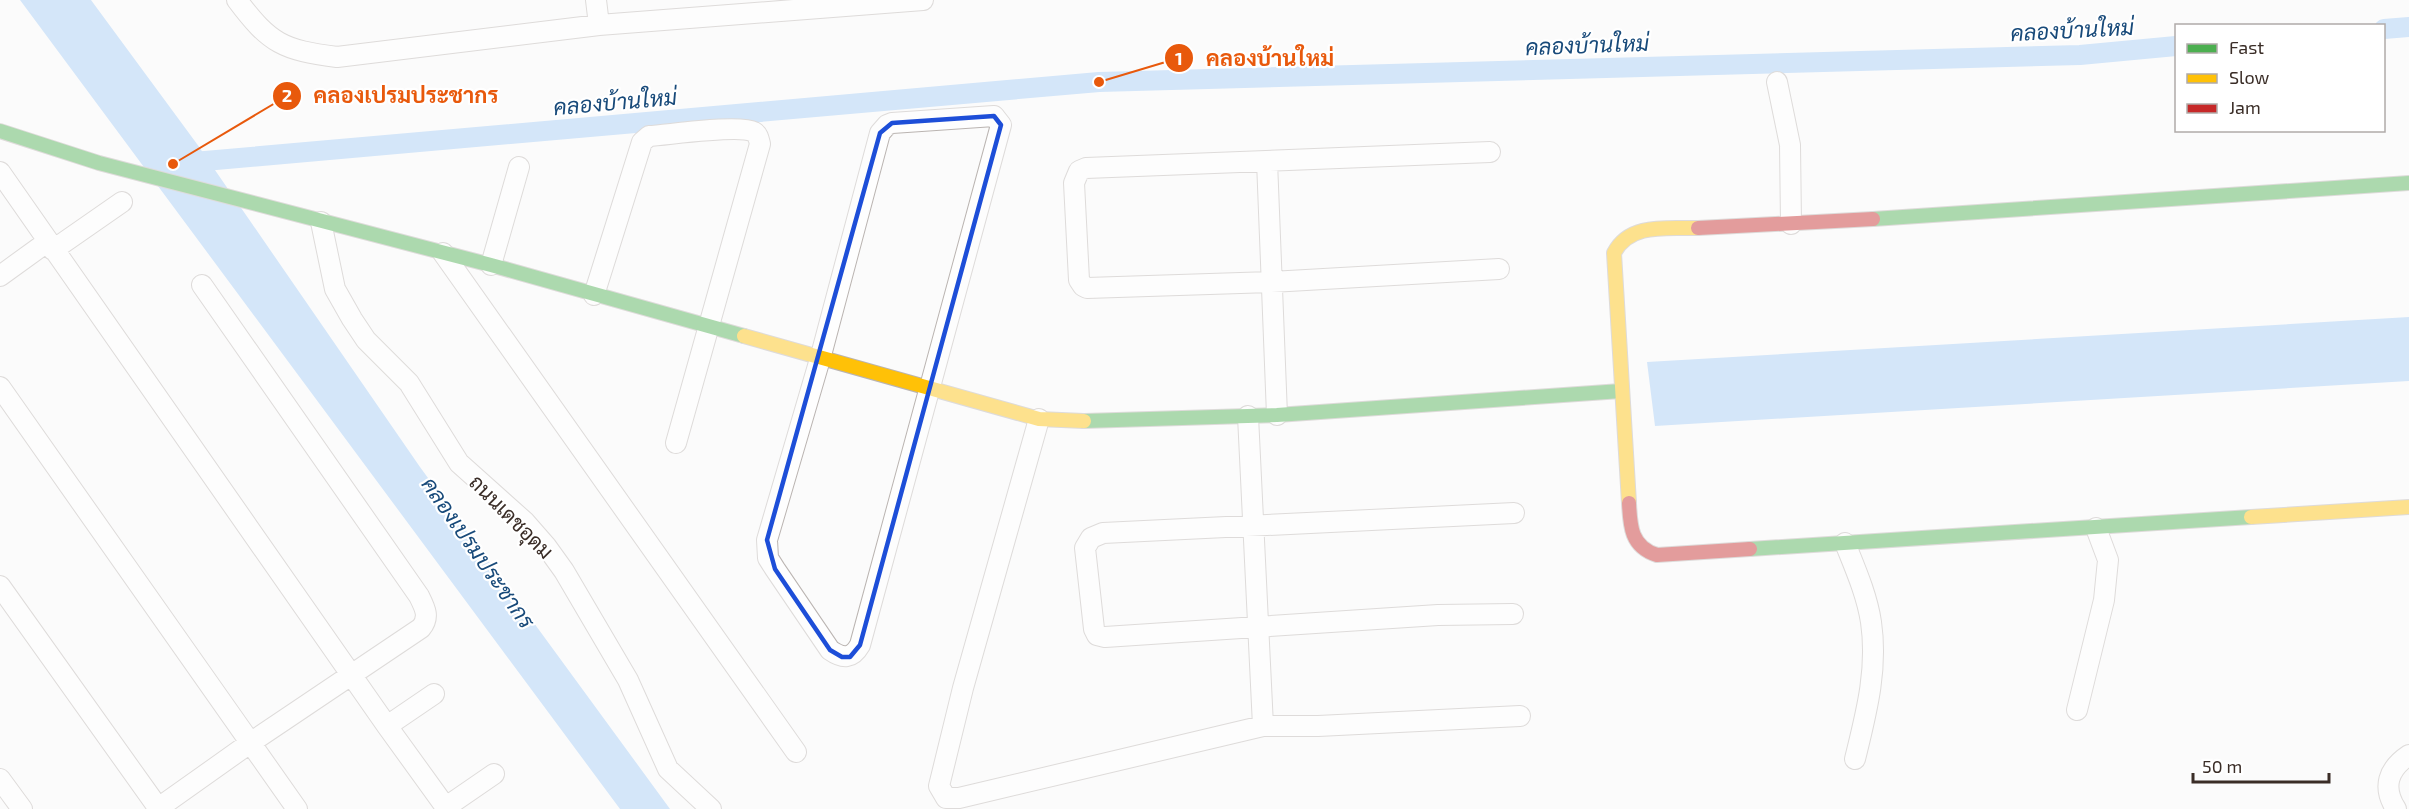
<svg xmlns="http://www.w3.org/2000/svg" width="2409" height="809" viewBox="0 0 2409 809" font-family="'Exo 2',Sarabun,sans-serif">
	<rect width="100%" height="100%" fill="#fbfbfb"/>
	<path fill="#a5ccf5" d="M20,0H91L197,144L420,467L670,809H620Z
		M2409,317V381L1655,426L1647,362Z"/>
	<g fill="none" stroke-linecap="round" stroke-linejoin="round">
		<path stroke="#a5ccf5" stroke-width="20" d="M2384,29L2409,27
			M182,163L1099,82L2080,55L2176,46"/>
		<g stroke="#bab4b1" stroke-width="22">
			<path id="street" d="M237,0C270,44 283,50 337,57L599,25L923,0
				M596,0L599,25
				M1777,82L1790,145L1791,224
				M994,116L1001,125L860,645C852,659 843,659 830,650L775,569L768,558L767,540L820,359L880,133L887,125L892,123Z
				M1490,152L1086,168L1079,171L1074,183L1079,280L1083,286L1087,288L1271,282L1499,269
				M1267,161L1277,415
				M0,172L387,726L447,809
				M321,222L335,289L352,319L366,340L409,383L459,463L525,522L546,546L564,571L628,680L668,769L711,809
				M53,250L122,202
				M443,253L796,752
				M491,265L519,167
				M0,276L47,242
				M594,295L642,142L649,136C668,135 739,124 754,132C758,134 759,140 760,144L676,443
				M0,387L297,809
				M1248,416L1263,726
				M1039,419L963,688L939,786L946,798H959L1263,726H1318L1520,716
				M1845,543C1855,568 1867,595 1871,622C1878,670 1866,714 1855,759
				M0,586L159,809
				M1513,614L1438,615L1105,637L1097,635L1094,629L1085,548L1091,538L1103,533L1514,513
				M2077,710L2104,600L2108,560L2096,528
				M387,726L434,694
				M0,779L22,809
				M446,807L494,774
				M157,809L250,743L421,628C430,617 425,608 419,596L202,285
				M2396,809C2382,787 2388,769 2409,755"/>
		</g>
		<g stroke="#bab4b1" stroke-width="16">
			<path id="fast" d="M0,131L99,163L491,265L744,336
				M1873,219L2409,183
				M1084,421L1277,415L1621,391
				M1750,549L2251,517"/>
		</g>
		<g stroke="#bab4b1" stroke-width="16">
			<path id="slow" d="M744,336L1039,419L1084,421
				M1629,503L1614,253C1630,222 1668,229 1698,228
				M2251,517L2409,507"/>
		</g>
		<g stroke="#bab4b1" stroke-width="16">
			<path id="jam" d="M1698,228L1873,219
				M1629,503C1630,526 1631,547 1657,555L1750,549"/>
		</g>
		<use href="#street" stroke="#fefefe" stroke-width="20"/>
		<use href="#fast" stroke="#4caf50" stroke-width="14"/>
		<use href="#slow" stroke="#ffc107" stroke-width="14"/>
		<use href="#jam" stroke="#c62828" stroke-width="14"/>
	</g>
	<path d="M0 0H2409V809H0ZM994,116L1001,125L860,645L850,657H842L830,650L775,569L767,540L880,133L892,123Z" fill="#fbfbfb" fill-opacity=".55" fill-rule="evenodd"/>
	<path fill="none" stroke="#1d4ed8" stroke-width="4.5" stroke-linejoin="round" d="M994,116L1001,125L860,645L850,657H842L830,650L775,569L767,540L880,133L892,123Z"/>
	<g text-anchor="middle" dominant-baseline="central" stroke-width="4.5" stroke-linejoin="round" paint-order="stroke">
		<g font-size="21" fill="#3a2d27" stroke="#fff">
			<text transform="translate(512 516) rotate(45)">ถนนเดชอุดม</text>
		</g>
		<g font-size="22" font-style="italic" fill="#184a7a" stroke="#fff">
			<text transform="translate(2072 29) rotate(-3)">คลองบ้านใหม่</text>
			<text transform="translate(1587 44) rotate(-2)">คลองบ้านใหม่</text>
			<text transform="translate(615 101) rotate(-5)">คลองบ้านใหม่</text>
			<text transform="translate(479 552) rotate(55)">คลองเปรมประชากร</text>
		</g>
	</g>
	<path fill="none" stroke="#e8590c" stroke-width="2" d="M1099 82L1179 58M173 164L287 96"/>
	<g fill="#e8590c" stroke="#fff" stroke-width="2">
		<circle cx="1099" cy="82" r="6"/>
		<circle cx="173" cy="164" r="6"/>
		<circle cx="1179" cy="58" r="15"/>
		<circle cx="287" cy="96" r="15"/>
	</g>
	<g font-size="18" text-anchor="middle" font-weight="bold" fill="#fff">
		<text x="1179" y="65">1</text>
		<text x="287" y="102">2</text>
	</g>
	<g font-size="22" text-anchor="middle" font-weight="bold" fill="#e8590c" stroke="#fff" stroke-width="4.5" stroke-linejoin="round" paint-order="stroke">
		<text x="1270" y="66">คลองบ้านใหม่</text>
		<text x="406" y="103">คลองเปรมประชากร</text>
	</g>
	<rect x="2175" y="24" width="210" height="108" fill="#ffffff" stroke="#b0aba9" stroke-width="1.5"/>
	<rect x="2187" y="44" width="30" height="9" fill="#4caf50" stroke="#b0aba9" stroke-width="1.5"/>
	<text x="2229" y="54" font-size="18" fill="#3a2d27">Fast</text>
	<rect x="2187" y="74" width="30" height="9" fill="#ffc107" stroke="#b0aba9" stroke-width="1.5"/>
	<text x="2229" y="84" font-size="18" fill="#3a2d27">Slow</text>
	<rect x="2187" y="104" width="30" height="9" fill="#c62828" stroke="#b0aba9" stroke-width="1.5"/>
	<text x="2229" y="114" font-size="18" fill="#3a2d27">Jam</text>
	<path d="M2193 773v9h136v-9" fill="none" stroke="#3a2d27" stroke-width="3"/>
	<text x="2202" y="773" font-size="18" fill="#3a2d27" stroke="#ffffff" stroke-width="4.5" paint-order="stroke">50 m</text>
</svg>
